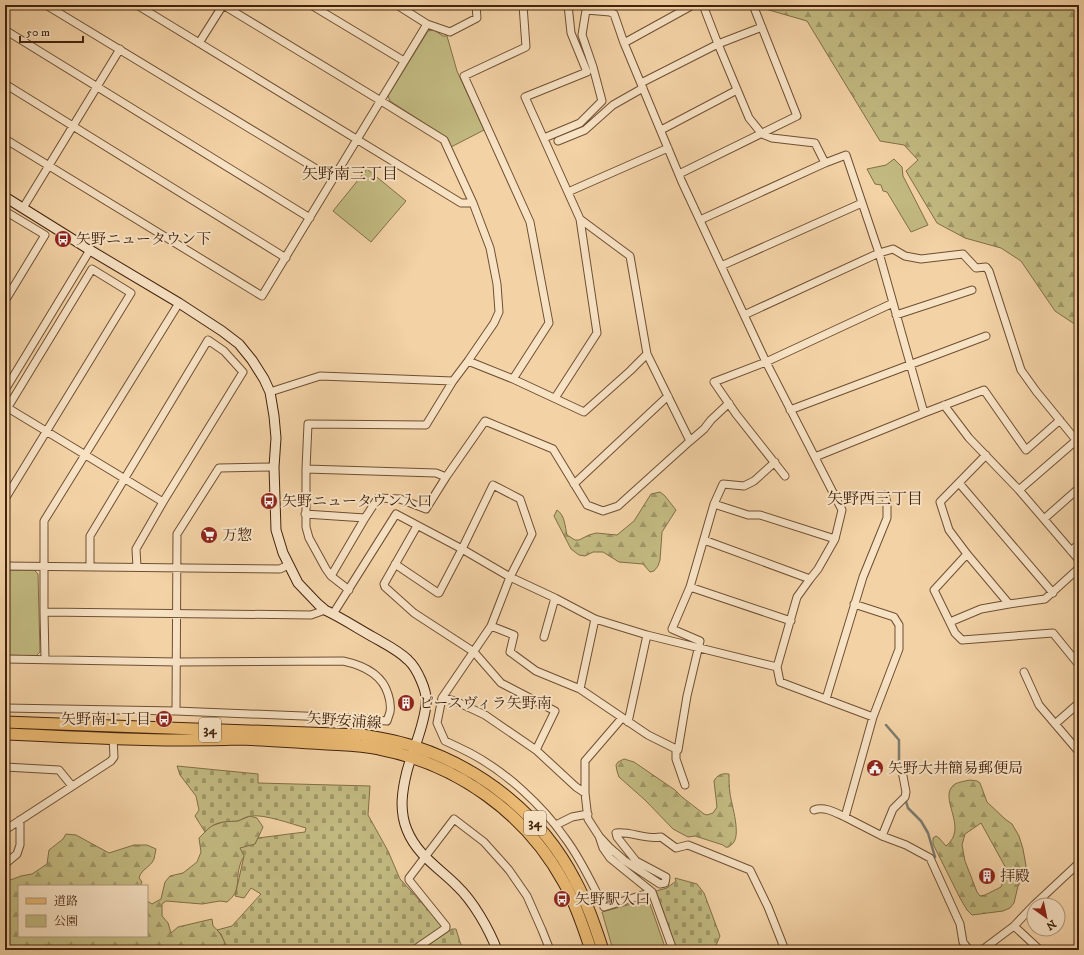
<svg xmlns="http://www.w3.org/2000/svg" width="1084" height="955" viewBox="0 0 1084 955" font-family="'IM FELL DW Pica','Noto Serif JP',serif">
	<defs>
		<pattern id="forest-firs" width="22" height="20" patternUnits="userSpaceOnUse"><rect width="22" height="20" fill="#c2ba81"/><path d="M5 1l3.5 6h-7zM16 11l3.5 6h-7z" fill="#9f9768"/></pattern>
		<pattern id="cemetery-stones" width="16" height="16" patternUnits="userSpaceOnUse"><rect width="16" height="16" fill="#c2ba81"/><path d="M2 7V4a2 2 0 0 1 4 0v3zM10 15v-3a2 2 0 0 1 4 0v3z" fill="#9f9768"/></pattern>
	</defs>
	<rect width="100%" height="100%" fill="#f3d2a5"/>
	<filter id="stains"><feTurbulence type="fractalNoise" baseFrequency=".005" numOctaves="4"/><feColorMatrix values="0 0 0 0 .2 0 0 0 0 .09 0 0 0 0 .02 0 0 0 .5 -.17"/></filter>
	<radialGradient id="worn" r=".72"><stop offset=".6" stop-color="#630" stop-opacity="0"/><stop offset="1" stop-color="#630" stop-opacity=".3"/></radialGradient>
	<path fill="url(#forest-firs)" stroke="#826e47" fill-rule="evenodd" d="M761,5H1079V327L1055,311L1021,261L1001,248L965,238L937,223L906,171L918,160L904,145L880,141L807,21L762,8Z
		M660,492L665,496L676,510L662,532L660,560L658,566L654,571L650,572L643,564L619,562L603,552H593L585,556L579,555L571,549L554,516L557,510C565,515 565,527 567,535L575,540H579L589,535L596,533L617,535L634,521L651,494Z
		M624,759L634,762L675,790L682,797L704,814L707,815L713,813L717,807L714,781C717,775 722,773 729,774C729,780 729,787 730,793C731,804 743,838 731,845C728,848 726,848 723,845L695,836L688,837L673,829L645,800L619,777L617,771L616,765L618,762Z
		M970,780L977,781L980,783L987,802L1005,819L1012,824L1019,836L1023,849L1026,866L1025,875L1018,886L1014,903L1010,908L1003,911L972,915L967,910L960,898L933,844V838L936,836L939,838L946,846C970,827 936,797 955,784C959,782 965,781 970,780ZM981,823L1007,870L1001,887L985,895L980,896L977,892L965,861L962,845L965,834Z
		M250,816L257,818L263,827C260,833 258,839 255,844C249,852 243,855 240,865C235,881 242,890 227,902L220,901L202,904L166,901L162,904V916L168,923L171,933L178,927L212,919L213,926C221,932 224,941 228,950H5V882L21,876L32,874L47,864L49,850L63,839L66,834L76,835L109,853L134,845H147L156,849C155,852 155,856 154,859C150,868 142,868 139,878L142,882L140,886H19V936H147V902H149L152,904L161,899L165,882L170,876L183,873L197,862L201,852L199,838L211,826L226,821H238Z"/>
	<path fill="url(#cemetery-stones)" stroke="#826e47" d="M177,766L258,774V783L370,786L368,815L388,851L400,879L442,925V928L411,950H228L221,934L217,930L232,926L261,894L251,888L244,898L235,896L244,856L240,848L255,844L258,838L305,832L306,828C292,824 264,814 251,816C246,816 242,820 237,821C223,822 215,821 205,832L195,816L199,810L196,796L180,775Z
		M675,878L697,884L704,893L720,936L714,950H677L656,891L667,888L676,881Z
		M452,929H456L460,942L464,950H421Z"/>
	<path fill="#c2ba81" stroke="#826e47" d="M434,30L443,36H447L457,71L484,130L451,147L446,137L390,101L388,96L428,31Z
		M894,159L902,167L903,176L928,225L911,232L887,192L883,191L881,185L875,184L867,169L886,165Z
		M367,169L406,201L371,242L333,211Z
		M5,570H34L38,574L40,652L36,656L5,655Z
		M646,900L650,904L666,950H613L602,912Z"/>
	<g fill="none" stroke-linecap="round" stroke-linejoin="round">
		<path stroke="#7b7b71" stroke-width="2.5" d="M886,725L899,740V771L900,777
			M905,798L908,808L921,821L928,833L935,857"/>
		<g stroke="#6e4f33" stroke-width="9">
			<path id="street" d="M46,5L333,179
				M137,5L461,203H473
				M223,5L381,101L444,140L473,203L490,248L497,284L499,312L494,323L468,361L453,381L320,376L270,392
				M311,5L404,61
				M397,5L427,24L450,32L477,18L476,5
				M703,5L718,44L749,118L762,134L772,138L815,143L825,163
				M5,30L310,218
				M199,43L223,5
				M624,43L693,5
				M641,83L718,44L762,27
				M5,84L286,258
				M661,130L737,90
				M544,138L580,123L602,101L593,67L582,35L586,10L610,12L614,14L624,43L682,182L766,362L842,510L835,539L818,569L810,579L797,597L777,667L780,682L873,717
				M5,139L262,296L427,24
				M558,141L585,130L613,105L643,88
				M679,174L797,116L753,5
				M568,192L668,148
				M23,208L120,49
				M5,211L45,235L5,301
				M700,220L825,163L846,155L879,253L924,413
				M721,266L862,203
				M744,315L879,253L893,249L905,256L921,259L963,254L976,268L986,267L989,271L1021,370L1036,391L1076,440
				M896,315L972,290
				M468,361L513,379L584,412L630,371L647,354
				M513,379L549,323L530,222L464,76L526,47L523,5
				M5,390L90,250
				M555,398L597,333L580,219L525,97L587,72L571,33L568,5
				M944,405L969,438L1019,490L1079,560
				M8,408L163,502
				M790,410L986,336
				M5,412L92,269L131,293L5,499
				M690,441L704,429L711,420L729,403
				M986,455L940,502L949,530L967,554L1009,604
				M815,457L924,413L984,390L1026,450L1060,420
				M306,469L436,473L446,477
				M785,476L736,414L714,382L766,362L893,303
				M959,483L1053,593
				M574,484L668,396
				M1019,490L1079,438
				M714,504L748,515H760L835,539
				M305,514L365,518
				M1044,519L1079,488
				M417,526L384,584L385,587L414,613L474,652L501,683L555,711L536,750
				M704,540L810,579
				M1071,551L1079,544
				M967,554L934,590L955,633L962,640L1053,633L1079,665
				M395,564L438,593H439L462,549L493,485L520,499L532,534L510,577L491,626L442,698L455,701L485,715L536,750L576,787L585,793
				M5,566L280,569L288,565
				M90,566V536L208,340L224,351L243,372L163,502L136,549L137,567
				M331,576L365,518L378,498L400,499L426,509L446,477L485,421L553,449L587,505L603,511L618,506L690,441L647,354L630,256L580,219
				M690,587L791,621
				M349,590L331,576L326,569L309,538L306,527V469L308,424L426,425L453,381
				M854,604L894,617L899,625V649L873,717L845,817L882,836L906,845L930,858L960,924L963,942L969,950
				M44,612L311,615L325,610
				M333,614L396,514L462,549L510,577L555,598L595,619L647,635L777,667
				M950,622L981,609L1009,604L1045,599L1079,568
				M491,626L514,635L510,652L536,671L580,689L648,735L678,750L687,696L700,641L672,629L690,587L714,504L723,484L744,486L754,481L775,462
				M544,637L555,598
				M5,659L177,662L343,661C362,665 382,674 388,694C390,700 391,706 390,712C389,715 388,718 387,721L353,718L176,711L5,708
				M45,659L44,612V521L179,303
				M1024,672L1039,705L1079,752
				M580,689L595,619
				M442,698L437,723L445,741C454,745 462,749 470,753C506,772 542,805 565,838C581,859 592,884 604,907L652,892
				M826,699L863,577L887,518V503L885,495
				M176,711L177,534L219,468L274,467
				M622,718L585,761V793L588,819L599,836L603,848L610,858L652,892L673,950
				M628,722L647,635
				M1055,724L1079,703
				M676,749V759L685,785
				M5,767L59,770L72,786
				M814,810C825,806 836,813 845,817
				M556,825L572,817L588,814
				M5,830L111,761L114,757L113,738
				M599,836L610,848L625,861L660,884L665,883L666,877L636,861L617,837L616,833C631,831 645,840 661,837L676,848L688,845L750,870L768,907L785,950
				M882,836L893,809L905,797L906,792L903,776
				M5,864L17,854L20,845V820
				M1034,905L1079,863
				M1014,926L1040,950
				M414,950L446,928V926L409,880V878L454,819L484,842L509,870L527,896L542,930L550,950
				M982,950L1014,926L1034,905"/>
		</g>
		<g stroke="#42230d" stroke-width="11">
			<path id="secondary" d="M5,197L90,250L179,303L222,331L239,344L252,360L264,379L270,392L274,416L276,438L274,467L276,530L283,553L298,583L318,604L325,610C342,618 357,628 373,637C385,644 398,650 408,660C417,668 428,692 426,704C424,727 413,749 407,771C402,791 399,811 407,830C417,855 439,868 457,886C473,901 489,929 497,950"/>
		</g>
		<g stroke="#42230d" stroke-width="13">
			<path id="primary" d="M5,722L362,735C380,738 398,741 416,747C483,769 542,816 575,880C587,902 595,926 603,950
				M5,734C82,737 160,742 237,739C267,740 297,742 327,744C345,745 362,745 379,749C457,764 526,813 564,883C576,904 583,927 591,950"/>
		</g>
		<use href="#street" stroke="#f7e2c4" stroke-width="7"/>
		<use href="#secondary" stroke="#f7e2c4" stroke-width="9"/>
		<use href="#primary" stroke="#eab972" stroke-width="11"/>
	</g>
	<defs>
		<g id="bus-disc" transform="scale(0.9)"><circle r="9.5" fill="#8f2418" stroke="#f7e2c4"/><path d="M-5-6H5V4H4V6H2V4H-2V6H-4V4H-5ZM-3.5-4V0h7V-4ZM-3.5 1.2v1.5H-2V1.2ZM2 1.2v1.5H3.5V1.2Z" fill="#fff"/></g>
		<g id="supermarket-disc" transform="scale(0.9)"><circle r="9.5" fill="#8f2418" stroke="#f7e2c4"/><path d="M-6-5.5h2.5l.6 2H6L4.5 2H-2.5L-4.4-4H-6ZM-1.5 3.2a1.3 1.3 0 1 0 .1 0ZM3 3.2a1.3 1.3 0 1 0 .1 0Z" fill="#fff"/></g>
		<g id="building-disc" transform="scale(0.9)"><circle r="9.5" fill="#8f2418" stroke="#f7e2c4"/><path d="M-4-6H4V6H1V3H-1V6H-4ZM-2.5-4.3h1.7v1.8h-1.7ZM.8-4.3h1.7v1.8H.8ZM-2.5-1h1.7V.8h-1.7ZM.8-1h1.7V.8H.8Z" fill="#fff"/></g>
		<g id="civic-disc" transform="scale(0.9)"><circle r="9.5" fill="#8f2418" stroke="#f7e2c4"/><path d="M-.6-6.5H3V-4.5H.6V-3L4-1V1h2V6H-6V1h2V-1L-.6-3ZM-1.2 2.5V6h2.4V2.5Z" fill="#fff"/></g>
	</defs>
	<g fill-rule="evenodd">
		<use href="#bus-disc" x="63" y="239"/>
		<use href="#bus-disc" x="269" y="501"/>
		<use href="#supermarket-disc" x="209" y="535"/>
		<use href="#building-disc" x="406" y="703"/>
		<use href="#bus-disc" x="164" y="719"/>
		<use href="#civic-disc" x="875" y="768"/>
		<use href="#building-disc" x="987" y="876"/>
		<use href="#bus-disc" x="562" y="899"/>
	</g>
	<g text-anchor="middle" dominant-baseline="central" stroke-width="4" stroke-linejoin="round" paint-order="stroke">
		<g fill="#f7e2c4" stroke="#785c44" stroke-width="1">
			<rect x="199" y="718" width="22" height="24" rx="3"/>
			<rect x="524" y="811" width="22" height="24" rx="3"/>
		</g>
		<g font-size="14" font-weight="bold" fill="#42230d">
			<text x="210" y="730">34</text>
			<text x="535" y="823">34</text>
		</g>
		<g font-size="15" fill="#42230d" stroke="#f7e2c4" text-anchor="start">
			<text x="76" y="239">矢野ニュータウン下</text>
			<text x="282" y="501">矢野ニュータウン入口</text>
			<text x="222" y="535">万惣</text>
			<text x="419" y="703">ピースヴィラ矢野南</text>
			<text x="151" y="719" text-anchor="end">矢野南１丁目</text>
			<text x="888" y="768">矢野大井簡易郵便局</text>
			<text x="1000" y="876">拝殿</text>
			<text x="575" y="899">矢野駅入口</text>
		</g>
		<g font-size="15" fill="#42230d" stroke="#f7e2c4">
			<text transform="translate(344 721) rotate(4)">矢野安浦線</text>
		</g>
		<g font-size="16" fill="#42230d" stroke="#f7e2c4">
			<text x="350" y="174">矢野南三丁目</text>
			<text x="875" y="499">矢野西三丁目</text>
		</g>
	</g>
	<rect width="1084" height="955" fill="none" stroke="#f3d2a5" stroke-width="20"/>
	<rect x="6" y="6" width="1072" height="943" fill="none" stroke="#42230d" stroke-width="2"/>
	<rect x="10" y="10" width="1064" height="935" fill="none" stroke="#42230d"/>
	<rect x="18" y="885" width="130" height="52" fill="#f7e2c4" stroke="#af967b"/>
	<rect x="26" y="898" width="20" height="6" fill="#eab972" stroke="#af967b"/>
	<text x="54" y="905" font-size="12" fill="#42230d">道路</text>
	<rect x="26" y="915" width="20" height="12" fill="#c2ba81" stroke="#af967b"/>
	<text x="54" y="925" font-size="12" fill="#42230d">公園</text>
	<g transform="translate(1046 917) rotate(147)"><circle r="19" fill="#f7e2c4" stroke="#af967b"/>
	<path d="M0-3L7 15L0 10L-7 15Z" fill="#8f2418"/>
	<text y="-6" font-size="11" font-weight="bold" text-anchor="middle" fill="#42230d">N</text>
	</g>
	<path d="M20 36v6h63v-6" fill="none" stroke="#42230d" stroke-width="2"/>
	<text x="26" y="36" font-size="12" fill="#42230d" stroke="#f7e2c4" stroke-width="3" paint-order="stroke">50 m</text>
	<rect width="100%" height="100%" filter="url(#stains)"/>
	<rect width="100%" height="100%" fill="url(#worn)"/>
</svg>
